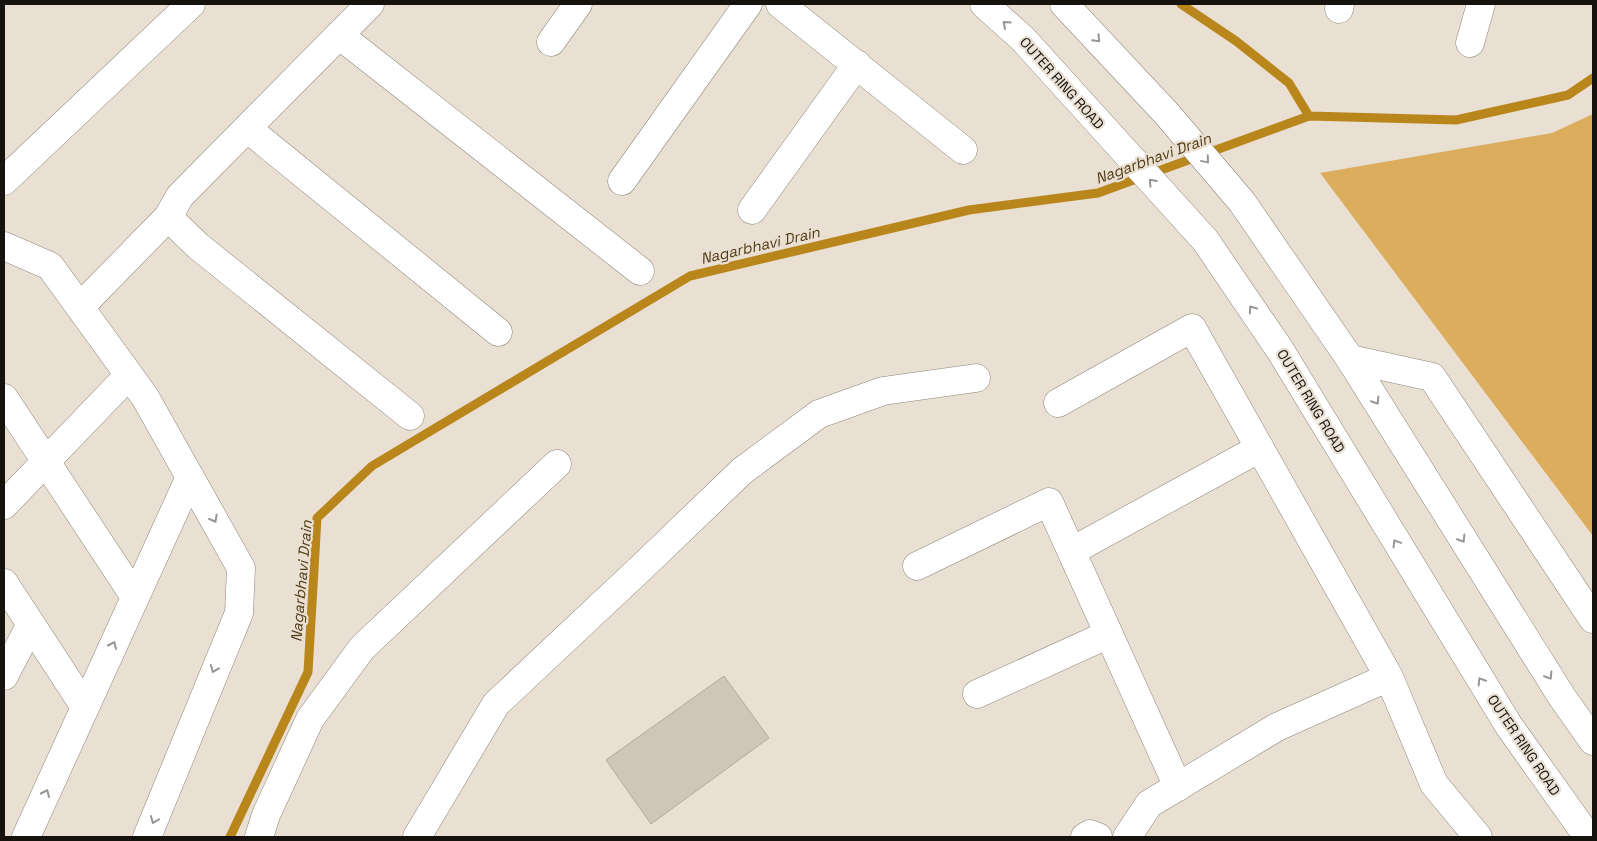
<svg xmlns="http://www.w3.org/2000/svg" width="1597" height="841" viewBox="0 0 1597 841" font-family="'Space Grotesk',sans-serif">
	<rect width="100%" height="100%" fill="#e9e0d3"/>
	<path fill="#dbad5c" d="M1593,114V536L1320,173L1552,133Z"/>
	<g fill="none" stroke-linecap="round" stroke-linejoin="round">
		<path stroke="#b9861c" stroke-width="9" d="M1181,4L1236,41L1289,83L1309,116
			M230,837L308,672L317,518L372,466L690,276L969,210L1098,193L1309,116L1456,120L1568,95L1593,78"/>
	</g>
	<path fill="#cec6b8" stroke="#b3ab9e" d="M724,676L769,738L651,824L606,760Z"/>
	<g fill="none" stroke-linecap="round" stroke-linejoin="round">
		<g stroke="#8e8679" stroke-width="29">
			<path id="minor" d="M370,4L180,196L168,217L198,246L410,416
				M780,4L963,150
				M1339,9L1340,4
				M339,35L640,271
				M551,42L578,4
				M1470,43L1481,4
				M248,129L498,332
				M4,181L191,4
				M622,181L748,4
				M752,210L857,64
				M4,246L50,266L145,397L241,568L239,613L147,837
				M80,307L168,217
				M1350,359L1432,377L1593,619
				M4,398L135,597
				M1058,403L1192,328L1389,677L1434,784L1478,837
				M4,505L129,375
				M1072,551L1260,448
				M917,566L1049,502L1178,787
				M4,583L85,707
				M4,676L31,624
				M977,694L1109,634
				M26,837L190,477
				M259,837L266,815L310,719L362,648L557,464
				M417,837L496,704L641,568L742,471L819,414L883,391L976,378
				M1085,837L1090,834L1098,837
				M1127,837L1149,804L1277,727L1389,677"/>
		</g>
		<g stroke="#8e8679" stroke-width="29">
			<path id="highway" d="M984,4L1023,39L1205,240L1280,350L1509,726L1588,837
				M1064,4L1167,114L1242,202L1350,359L1562,697L1593,741"/>
		</g>
		<use href="#minor" stroke="#fff" stroke-width="28"/>
		<use href="#highway" stroke="#fff" stroke-width="28"/>
	</g>
	<defs><path id="oneway-chevron" d="M-2-3.5L2.5 0L-2 3.5" fill="none" stroke-width="1.6" stroke-linecap="round" stroke-linejoin="round" transform="scale(1.25)"/></defs>
	<g stroke="#969593">
		<use href="#oneway-chevron" transform="translate(1006 24) rotate(-138)"/>
		<use href="#oneway-chevron" transform="translate(1097 39) rotate(47)"/>
		<use href="#oneway-chevron" transform="translate(1206 160) rotate(50)"/>
		<use href="#oneway-chevron" transform="translate(1152 182) rotate(-132)"/>
		<use href="#oneway-chevron" transform="translate(1252 309) rotate(-125)"/>
		<use href="#oneway-chevron" transform="translate(1376 401) rotate(58)"/>
		<use href="#oneway-chevron" transform="translate(214 519) rotate(61)"/>
		<use href="#oneway-chevron" transform="translate(1462 539) rotate(58)"/>
		<use href="#oneway-chevron" transform="translate(1396 543) rotate(-121)"/>
		<use href="#oneway-chevron" transform="translate(113 645) rotate(-66)"/>
		<use href="#oneway-chevron" transform="translate(214 669) rotate(112)"/>
		<use href="#oneway-chevron" transform="translate(1549 676) rotate(58)"/>
		<use href="#oneway-chevron" transform="translate(1481 681) rotate(-122)"/>
		<use href="#oneway-chevron" transform="translate(46 793) rotate(-66)"/>
		<use href="#oneway-chevron" transform="translate(154 820) rotate(112)"/>
	</g>
	<g text-anchor="middle" dominant-baseline="central" stroke-width="4.5" stroke-linejoin="round" paint-order="stroke">
		<g font-size="14" fill="#16130f" stroke="#e9e0d3">
			<text transform="translate(1062 83) rotate(48)">OUTER RING ROAD</text>
			<text transform="translate(1311 401) rotate(59)">OUTER RING ROAD</text>
			<text transform="translate(1524 745) rotate(56)">OUTER RING ROAD</text>
		</g>
		<g font-size="15" font-style="italic" fill="#503b12" stroke="#e9e0d3">
			<text transform="translate(1153 158) rotate(-20)">Nagarbhavi Drain</text>
			<text transform="translate(760 245) rotate(-13)">Nagarbhavi Drain</text>
			<text transform="translate(301 581) rotate(-85)">Nagarbhavi Drain</text>
		</g>
	</g>
	<rect width="1597" height="841" fill="none" stroke="#16130f" stroke-width="10"/>
</svg>
